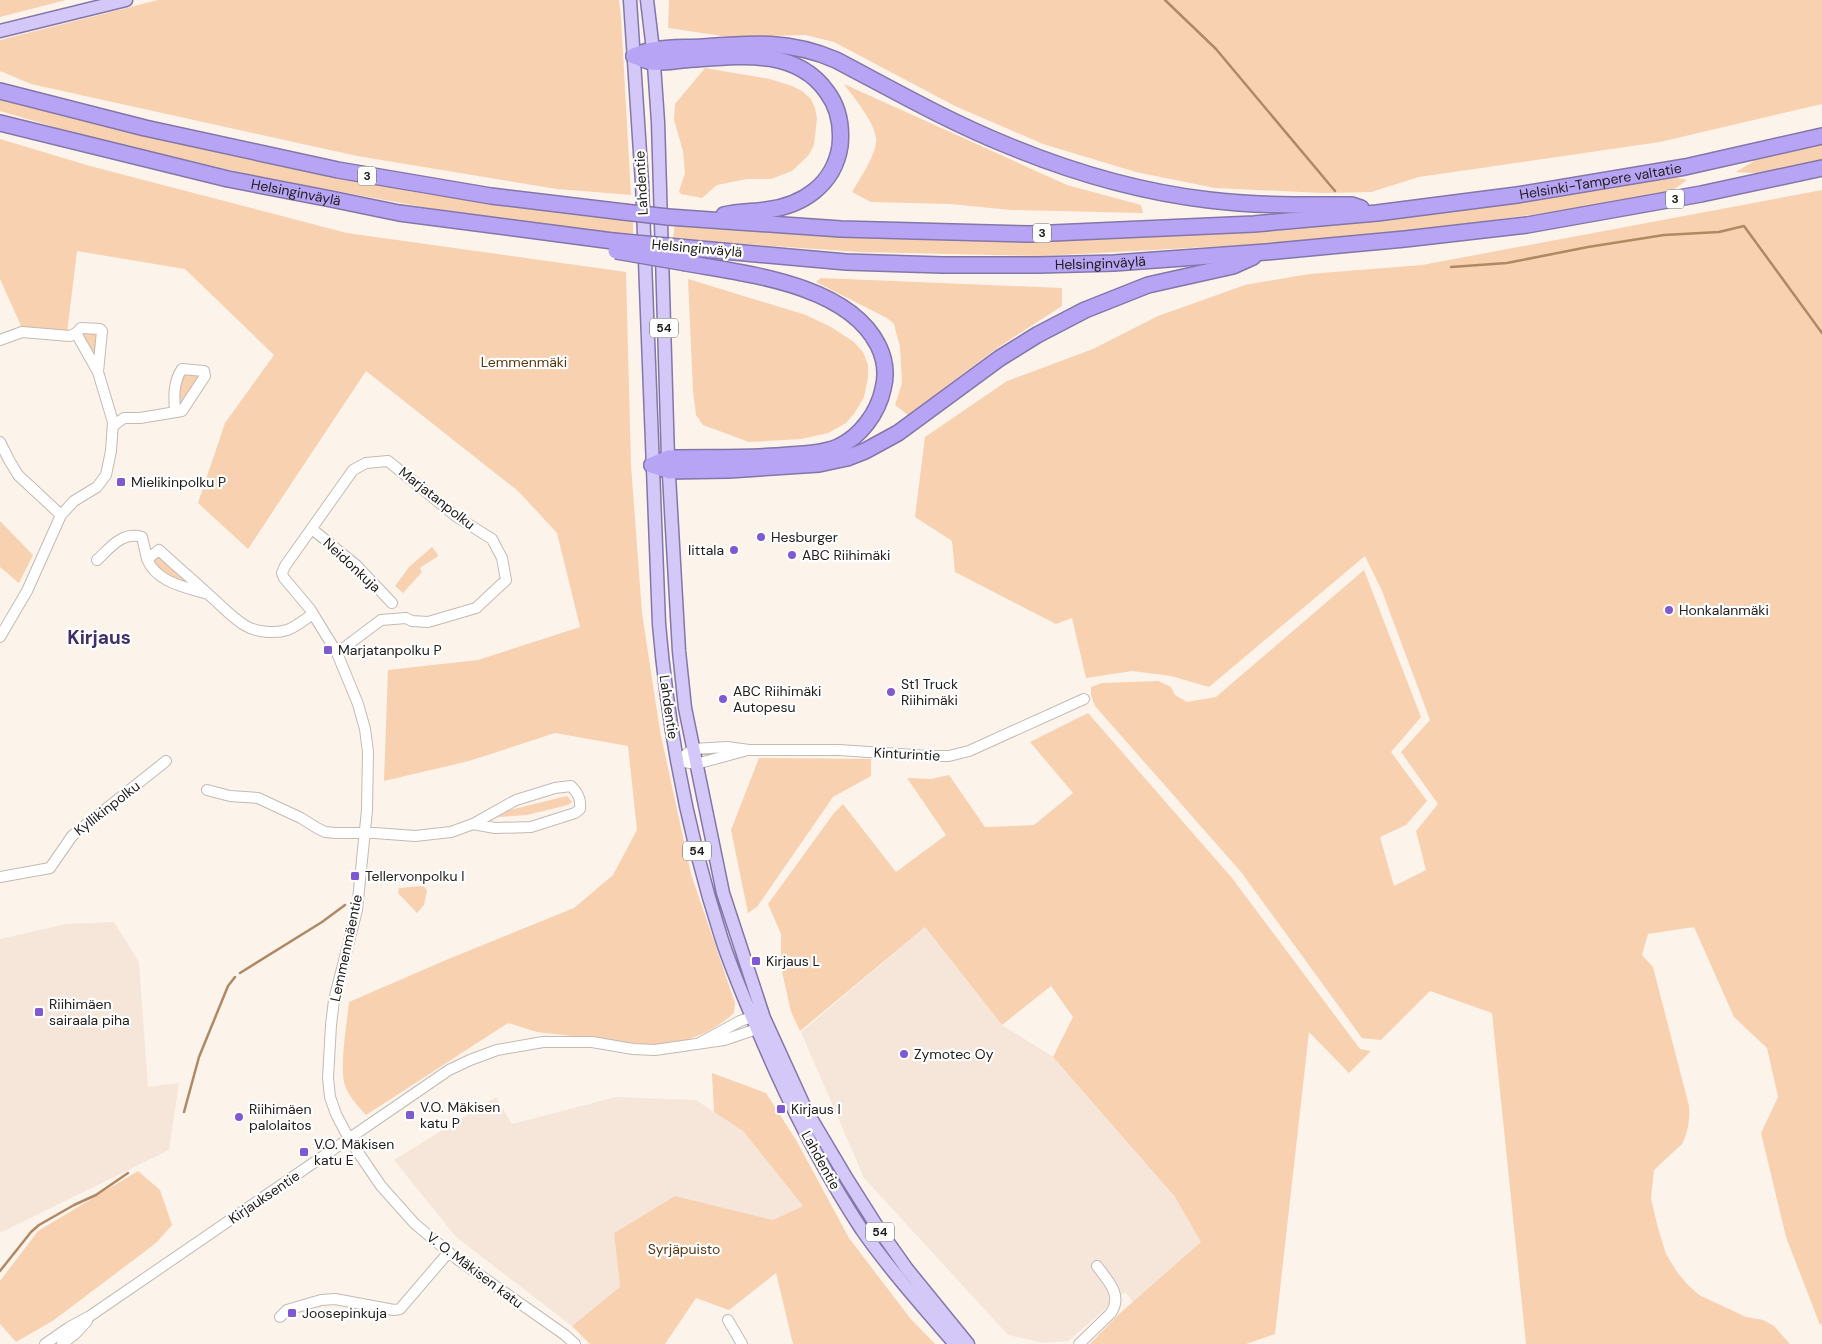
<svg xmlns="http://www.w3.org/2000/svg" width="1822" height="1344" viewBox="0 0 1822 1344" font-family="'DM Sans',sans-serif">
	<rect width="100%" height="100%" fill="#fcf3eb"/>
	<path fill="#f6e6da" d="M114,922L139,962L148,1087L179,1083L169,1150L0,1233V939L66,924Z
		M925,927L1002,1025L1053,1057L1175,1197L1202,1242L1133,1302L1125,1292L1068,1341L1044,1343L1008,1335L864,1178L801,1032Z
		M496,1097L512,1124L616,1097L696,1100L743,1131L803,1206L773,1220L675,1196L614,1233L620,1287L572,1326L456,1237L394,1160Z"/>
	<path fill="#f8d1b0" d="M0,0H66L0,17Z
		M158,0H619L621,17L631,195L557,189L357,156L31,84L0,71V40Z
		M669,0H1822V104L1660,142L1419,177L1371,192L1323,193L1215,188L1136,172L1043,144L955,106L834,42L805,35L729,37L668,28Z
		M705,68L770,79L792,86L802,91L811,99L815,108L817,118L814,145L808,156L792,171L771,179H747L717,185L702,198L681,194L679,191L685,173L683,151L674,120L675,104Z
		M844,84L1067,185L1141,205L1143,213L1011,210L950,204L871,202L852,192C859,180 878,152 876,138C874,121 854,98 844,84Z
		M0,96L91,123L263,162L425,194L600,217L633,220V234L598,232L423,207L260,177L89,137L0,111Z
		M0,139L90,166L347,233L626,272L631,465L642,613L660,731L691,874L735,1003L734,1013C688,1053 647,1046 591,1038C576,1036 560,1035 545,1033C533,1032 520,1026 508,1023L366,1115C357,1105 347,1095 344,1082C340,1063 347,1022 349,1002L446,960L574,908L613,875L637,830L628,746L555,733L469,761L384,781L388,670L478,660L580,627L557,533L518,491L366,371L248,549L198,503L225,423L274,355L185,269L77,251L67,333L22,328L0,279Z
		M1822,142V161L1767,174L1736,172L1762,156Z
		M1667,176L1687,180L1672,191L1612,204L1393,233L1261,244L1043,256L859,252L673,239L675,223L1044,240Z
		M1822,190V1323L1820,1325L1786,1237L1761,1133L1778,1097L1767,1048L1734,1017L1694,927L1648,934L1642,955L1653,967L1689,1106C1690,1119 1688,1133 1682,1144L1654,1170L1651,1199L1658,1228L1666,1254L1677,1272L1687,1284L1699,1295L1746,1317L1763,1320L1774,1326L1790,1344H1526L1492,1013L1430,991L1381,1040L1362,1038L1241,872L1095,706L1091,695V687L1102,683L1158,681L1171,687L1175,695L1187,702L1216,697L1364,570L1421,717L1391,752L1427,801L1406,825L1380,837L1394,886L1426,870L1416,831L1438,804L1401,752L1430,720L1382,591L1365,556L1209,687L1171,676L1132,671L1086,678L1072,618L1056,624L955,572L952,541L915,517L925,437L1007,381L1093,349L1158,316L1245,285L1309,274L1422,265Z
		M821,278L1062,288V306L1000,346L908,415L895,405L902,383L900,347L894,324L887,318L816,282Z
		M688,279L806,315L831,327L854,342L863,352L868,365V378L864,397L854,414L846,423L828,433L801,439L749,442L703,425L696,415L693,391Z
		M83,330L99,334L96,363L81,335Z
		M197,373L201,377L182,407H179L181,374Z
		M0,521L33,555L19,583L0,567Z
		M432,547L438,555L437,557L421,567L420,569L422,572L403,593L395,586L409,567Z
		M156,556H160L192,585L170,579L153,562Z
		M1088,713L1232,878L1360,1049L1371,1051L1349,1073L1309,1032L1275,1334L1246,1344H1090L1119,1314L1201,1242L1175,1197L1053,1057L1073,1017L1051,986L1002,1025L925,927L800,1031L791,1012L781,967V934L768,904L834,813L843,804L896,872L946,835L907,778L931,779L949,775L985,827L1034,825L1073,793L1030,742Z
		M759,758L871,759V776L833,797L757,907L748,913L731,830Z
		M567,796L572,802L568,805L527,815L498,817L510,810Z
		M424,886L427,891L424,905L417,913L398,893L399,888Z
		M712,1073L766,1093L796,1140L849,1238L910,1318L935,1344H793L776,1273L729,1310L696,1298L665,1344H590L572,1326L620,1287L614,1233L675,1196L773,1220L803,1206L743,1131L714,1112Z
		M138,1171L160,1190L172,1225L156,1243L54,1320L16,1342L0,1324V1281L38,1231Z"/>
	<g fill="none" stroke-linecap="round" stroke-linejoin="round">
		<path stroke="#b18864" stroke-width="2.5" d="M1165,0L1216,49L1335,191
			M1451,267L1507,263L1588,247L1664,235L1719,232L1744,226L1822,333
			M240,973L322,922L345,905
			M184,1112L199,1057L228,986L235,977
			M0,1271L31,1232L39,1225L74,1205L96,1195L128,1173"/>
		<g stroke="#c3bab3" stroke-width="12">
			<path id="minor" d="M0,340L22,332L70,336L76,333
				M113,426L124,418H140L182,411L205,376L204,371L182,369C173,382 174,397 175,412
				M0,442L9,460L18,475L61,515
				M312,529L356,565L392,603
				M97,560C110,548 122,531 142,537L147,559
				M208,594C185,587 157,583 147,559L159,550C175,565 192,579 208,594C220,604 232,618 246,626C256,632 276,634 287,630C296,627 305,619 313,614
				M0,637L27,591L61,515L74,501L97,487L106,475L111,451L113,422L98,372L76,333L81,328L100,329L102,331L98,372
				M337,653L381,620L406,618L412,621L428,622L476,608L506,580L502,558L492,539L457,517L388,461L366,463L353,470L285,566L282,573L284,578L310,609L337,653L358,704L365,729L368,752L367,810L357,910L334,1000L331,1025L328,1078L330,1097L336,1114L349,1139L381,1186L415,1224L457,1259L565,1335L575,1344
				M678,761L693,749L727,747L749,750H839L929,756H949L969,751L1084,699
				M678,761L696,764L744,751
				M207,790L230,796L258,798L301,818L317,828L325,832L336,833H375L415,836L451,832L473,824L495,828L531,827L575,813L580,809C581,799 578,793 571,786L555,788L516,800L473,824
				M0,877L50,868L72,836L166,761
				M280,1317L287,1310L321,1300L335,1299L394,1310L400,1309L448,1253
				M728,1320L742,1344
				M45,1344L68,1328L90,1316L449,1070L470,1060L497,1050L543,1042H592L633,1049L655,1050L724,1040L757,1029L764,1018L752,1017L740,1021L698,1044
				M62,1344L75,1334L87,1321
				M1079,1344L1111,1313C1123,1295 1108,1281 1097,1266"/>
		</g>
		<g stroke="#8376a9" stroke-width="15">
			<path id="major" d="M630,0L642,183L659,624C668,730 689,838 722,940C737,985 757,1029 776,1072C801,1127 829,1180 862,1230C890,1270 923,1307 955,1344
				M647,0L653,50L658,122L668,458L679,651L685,708L723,893L764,1018L806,1110L847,1179L878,1228L907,1269L968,1344
				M0,31L126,0"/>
		</g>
		<g stroke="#8376a9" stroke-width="18">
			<g id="highway">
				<path d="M634,56C640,54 646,51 653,50C668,47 687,48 703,47C752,43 790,40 836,60C893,90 949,122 1009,146C1072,172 1141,192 1209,200C1256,206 1305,205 1352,205L1361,208"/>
				<path d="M634,56C640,58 646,61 652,62C662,63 673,61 683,60C732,57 794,45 827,92C839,108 842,126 840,146C834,185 802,206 766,210C752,212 738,211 724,215"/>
				<path d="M0,91L145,128L338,170L491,196L624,212"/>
				<path id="s1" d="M0,123L228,179L331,199L399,213L613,241"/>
				<path id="s2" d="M668,217L841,229L1030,234L1254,224L1377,213L1517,195L1685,167L1822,136"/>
				<path id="s3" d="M689,248L846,262L942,265H1039L1114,263L1266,252L1405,239L1527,225L1701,194L1822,168"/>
				<path d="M652,465L669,471L729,470L819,464L847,458L865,451L898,433L1000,358L1037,335L1085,310L1148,285L1233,266L1253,257"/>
				<path d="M652,465L668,458C709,457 749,459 789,455C806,454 823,453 838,447C860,437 878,413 883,389C887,374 885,359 878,345C847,284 747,274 686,263"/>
			</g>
		</g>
		<use href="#minor" stroke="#fff" stroke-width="10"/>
		<use href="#major" stroke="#d4c8f8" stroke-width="12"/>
		<use href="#highway" stroke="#b7a4f4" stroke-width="15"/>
		<g stroke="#8376a9" stroke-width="18" stroke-linecap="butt">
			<path id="highway-bridge" d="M624,212L668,217
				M613,241L689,248
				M616,251L686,263"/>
		</g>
		<use href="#highway-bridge" stroke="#b7a4f4" stroke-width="15"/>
	</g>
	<g fill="#7f59d3" stroke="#fff" stroke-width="2">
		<rect x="116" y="477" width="10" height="10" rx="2.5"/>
		<circle cx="761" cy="537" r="5"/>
		<circle cx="734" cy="550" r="5"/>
		<circle cx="792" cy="555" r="5"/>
		<circle cx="1669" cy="610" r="5"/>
		<rect x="323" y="645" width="10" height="10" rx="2.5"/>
		<circle cx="891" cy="692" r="5"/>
		<circle cx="723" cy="699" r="5"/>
		<rect x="350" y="871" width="10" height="10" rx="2.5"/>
		<rect x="751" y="956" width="10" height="10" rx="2.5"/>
		<rect x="34" y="1007" width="10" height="10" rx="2.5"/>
		<circle cx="904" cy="1054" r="5"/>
		<rect x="776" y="1104" width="10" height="10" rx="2.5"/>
		<rect x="405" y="1110" width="10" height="10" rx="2.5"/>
		<circle cx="239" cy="1117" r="5"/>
		<rect x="299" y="1147" width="10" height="10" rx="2.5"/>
		<rect x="287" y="1308" width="10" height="10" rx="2.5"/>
	</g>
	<g text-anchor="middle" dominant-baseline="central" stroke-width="4.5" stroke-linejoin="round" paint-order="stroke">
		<g fill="#fff" stroke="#656362" stroke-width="1">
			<rect x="358" y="166.5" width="18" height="19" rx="4"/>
			<rect x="1666" y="189.5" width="18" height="19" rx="4"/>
			<rect x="1033" y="223.5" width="18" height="19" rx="4"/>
			<rect x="650" y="318.5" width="28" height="19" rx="4"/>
			<rect x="683" y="841.5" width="28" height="19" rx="4"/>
			<rect x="866" y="1222.5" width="28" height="19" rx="4"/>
		</g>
		<g font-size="12" font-weight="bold" fill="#23201e">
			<text x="367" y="176">3</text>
			<text x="1675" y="199">3</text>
			<text x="1042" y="233">3</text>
			<text x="664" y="328">54</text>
			<text x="697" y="851">54</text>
			<text x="880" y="1232">54</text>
		</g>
		<g font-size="14" fill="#23201e" stroke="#fff">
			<text stroke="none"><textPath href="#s2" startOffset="936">Helsinki-Tampere valtatie</textPath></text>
			<text transform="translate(641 183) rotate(-93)">Lahdentie</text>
			<text stroke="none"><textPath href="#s1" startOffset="304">Helsinginväylä</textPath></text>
			<text transform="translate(697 248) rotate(5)">Helsinginväylä</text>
			<text stroke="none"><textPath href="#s3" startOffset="412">Helsinginväylä</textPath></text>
			<text transform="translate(437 498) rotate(38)">Marjatanpolku</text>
			<text transform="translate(352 565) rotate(43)">Neidonkuja</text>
			<text transform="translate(669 707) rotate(82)">Lahdentie</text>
			<text transform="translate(907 754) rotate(3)">Kinturintie</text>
			<text transform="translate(107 808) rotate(-38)">Kyllikinpolku</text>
			<text transform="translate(346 948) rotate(-78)">Lemmenmäentie</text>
			<text transform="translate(821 1160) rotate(61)">Lahdentie</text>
			<text transform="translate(264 1197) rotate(-34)">Kirjauksentie</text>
			<text transform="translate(475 1270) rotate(37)">V. O. Mäkisen katu</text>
		</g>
		<g font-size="14" fill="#5b360f" stroke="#fff">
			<text x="524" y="362">Lemmenmäki</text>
			<text x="684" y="1249">Syrjäpuisto</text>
		</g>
		<g font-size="14" fill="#23201e" stroke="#fff" text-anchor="start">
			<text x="131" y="482">Mielikinpolku P</text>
			<text x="771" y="537">Hesburger</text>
			<text x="724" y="550" text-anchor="end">Iittala</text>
			<text x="802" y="555">ABC Riihimäki</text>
			<text x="1679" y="610">Honkalanmäki</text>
			<text x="338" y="650">Marjatanpolku P</text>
			<text x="901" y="684">St1 Truck<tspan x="901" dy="16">Riihimäki</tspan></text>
			<text x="733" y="691">ABC Riihimäki<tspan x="733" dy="16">Autopesu</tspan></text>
			<text x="365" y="876">Tellervonpolku I</text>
			<text x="766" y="961">Kirjaus L</text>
			<text x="49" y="1004">Riihimäen<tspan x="49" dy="16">sairaala piha</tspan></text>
			<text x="914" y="1054">Zymotec Oy</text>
			<text x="420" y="1107">V.O. Mäkisen<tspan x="420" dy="16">katu P</tspan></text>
			<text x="249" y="1109">Riihimäen<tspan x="249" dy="16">palolaitos</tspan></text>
			<text x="791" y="1109">Kirjaus I</text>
			<text x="314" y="1144">V.O. Mäkisen<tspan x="314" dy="16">katu E</tspan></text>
			<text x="302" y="1313">Joosepinkuja</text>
		</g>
		<g font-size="19" font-weight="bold" fill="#402f6a" stroke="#fff">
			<text x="99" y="637">Kirjaus</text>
		</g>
	</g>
</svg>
